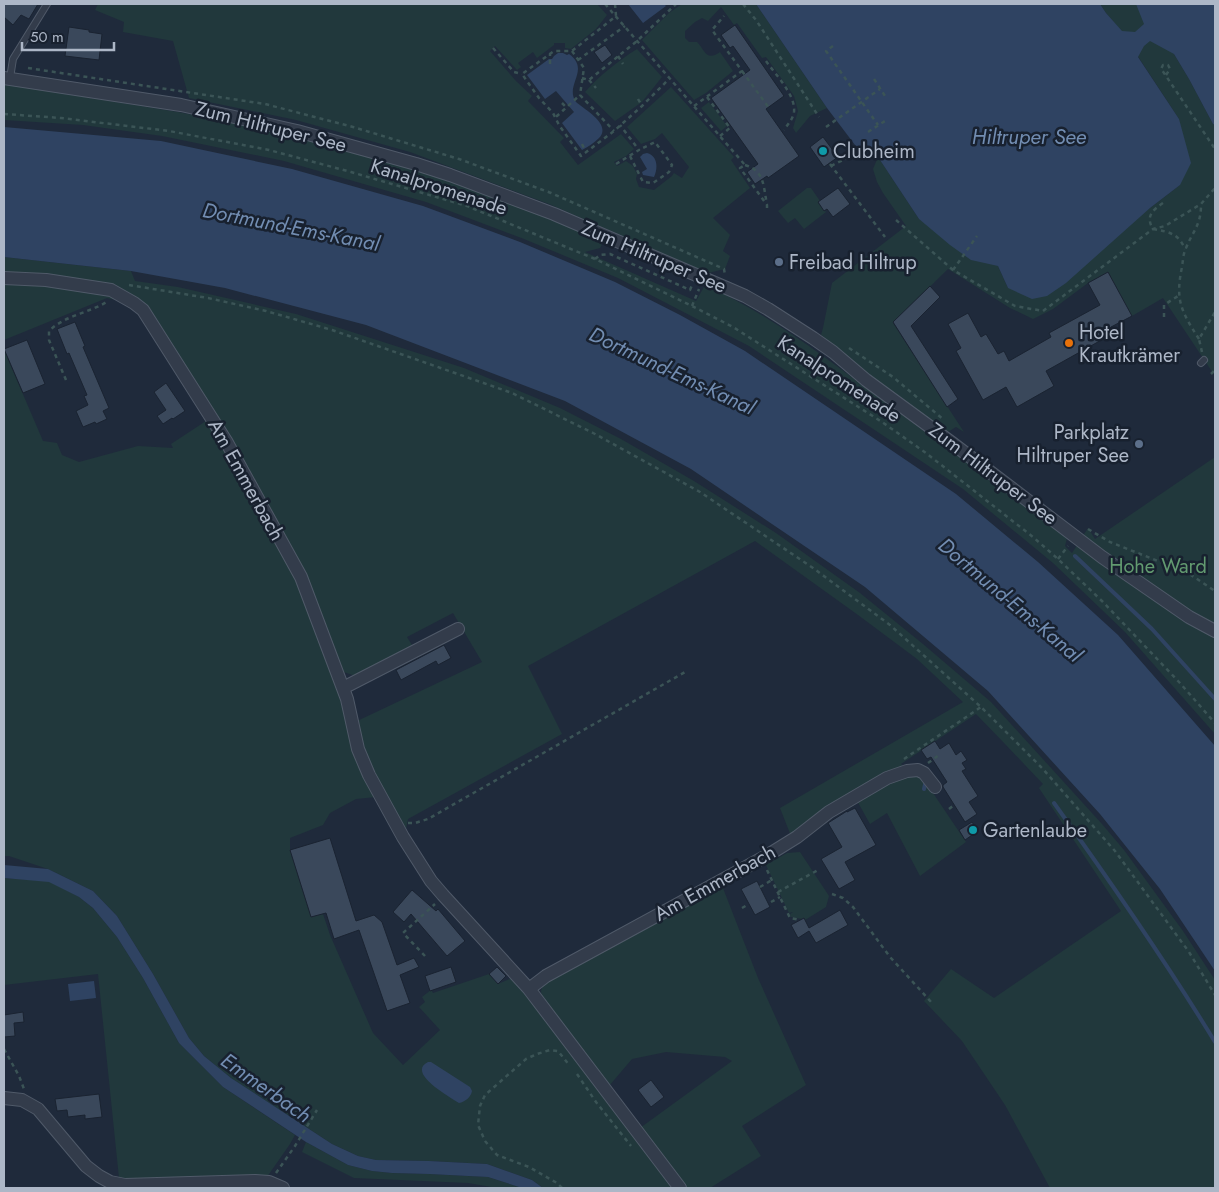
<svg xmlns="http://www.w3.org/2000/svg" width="1219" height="1192" viewBox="0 0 1219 1192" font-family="Jost,sans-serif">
	<rect width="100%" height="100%" fill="#1f2a3b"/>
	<path fill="#21383c" d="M98,4H597L607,15L596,29L571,49L565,48V43H554V45L537,58L533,52L518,63L521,67L517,70L495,46L490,51L516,81L532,96L528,101L564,138L560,142L578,165L621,134L634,149L626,156L614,162L617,166L626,161L633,166L637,174L636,179L639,187L654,190L672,176L674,173L682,178L689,167L662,133L655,139L641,144L627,127L671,87L734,157L731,160L750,188L713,218L730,235L723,251L730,256L725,269L708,273L549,204L410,152L296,120L189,98L173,41L123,32L124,22L95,10Z
		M682,4H756L827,108L810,116L796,133L793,128L798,111L794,96L766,57L762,58L737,23L734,25L721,7L708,21L702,18L695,22L685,31V38L689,42H697C705,50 706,62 720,52L733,71L706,93L694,100L642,40L669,13Z
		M1100,4H1136L1174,54L1189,79L1213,124L1215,125V376L1163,298L1132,316L1108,272L1088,283L1053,309L1033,319L1010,308L948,269L893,323L964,432L956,427L948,432L869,375L821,335L823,328L832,283L906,226L883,193L877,182L873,169L878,157L919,219L998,266L1008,288L1150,208L1180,185L1179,119L1122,32L1106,13Z
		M637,49L662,77L642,102L615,121L585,92C600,75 618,61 637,49Z
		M4,84L178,112L301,137L415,168L553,217L604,241L600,248L585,252L696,301L705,285C771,315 827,359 885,402C946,448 1007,492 1067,538L1065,546L1072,553L1088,528L1095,539L1215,457V734L1125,632L1053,563L963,489L749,346L618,278L524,239L426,202L284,161L162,136L83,125L4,120Z
		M709,102L727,126L721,131L701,108Z
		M807,188H811L820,201L818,203L826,212L804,229L795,218L788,223L778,211Z
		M4,257L131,271L135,281L178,287L296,314L464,368L560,408L621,439L694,481L776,533L860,593L923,644L991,702L1102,824L1124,850L1183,931L1215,980V1188H1050L1005,1105L962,1041L924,1001L951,969L994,998L1121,911L1039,788L1043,784L1005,744L976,714L901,764L904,767L791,836L780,808L963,702L917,659L858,615L755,541L528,666L562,734L408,819L405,834L371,775L355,722L482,662L453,613L407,637L412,645L355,676L344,672L296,557L347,715L376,797L356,799L330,813L323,825L290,838V850L311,917L323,914L330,935L373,1033L403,1065L440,1030L419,1007L425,1002L422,997L431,990L433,993L489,974L498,984L514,977L675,1188H543L532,1180L487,1164L429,1161L376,1160L358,1156L332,1144L231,1078L204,1056L189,1038L153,974L117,916L93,891L48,869L9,856H4V350L43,441L57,443L62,455L79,462L138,446L173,448L171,444L209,419L142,306L107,298L4,340Z
		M914,775L922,778L931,790L966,842L920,876L887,813L870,824L856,799L887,781Z
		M800,852L829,896L826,907L805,920L804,918L802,919L791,917L790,914L793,912L789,913L766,865L787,853Z
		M4,878L49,881L79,897L93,908L117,937L143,978L179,1043L223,1087L295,1135L290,1144L267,1177L126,1182L119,1178L98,974L4,985Z
		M721,883L758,978L806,1085L742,1126L761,1156L710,1188H686L640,1128L732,1061L725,1057L666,1052L632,1059L609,1086L542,1000L541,991L544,982Z
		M306,1142L348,1165L372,1171L392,1173L429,1174L488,1177L522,1188H497L468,1183L354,1178L302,1152Z"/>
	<path fill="#2f4362" d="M628,4H664L666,6L643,23Z
		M756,4H1100L1106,13L1122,31L1135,32L1144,24L1136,4H1215V125L1213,124L1189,79L1174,54L1150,41L1144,46L1138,57L1179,119L1191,163L1180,185L1150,208L1066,283L1047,296L1032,299L1008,288L998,266L971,260L950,245L919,219L878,157L855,145L827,108Z
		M558,53H563L567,55L569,54C591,70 564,85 576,102C585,110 612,124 599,138C594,143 588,147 582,150L562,123L574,112L556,91L545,99L527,75L549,59H552L554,56Z
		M4,127L161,141L292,169L423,206L520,242L615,282L680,315L745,351L956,494L1038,562L1118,635L1215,746V971L1160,889L1100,814L988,691L865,587L691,469L565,401L366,325L225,288L131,271L4,257Z
		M647,153C658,156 658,168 654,177L643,175L642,172L647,169L640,157L643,154Z
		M4,865L48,869L93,891L117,916L153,974L189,1038L204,1056L231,1078L332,1144L358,1156L376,1160L429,1161L487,1164L532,1180L543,1188H522L488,1177L429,1174L392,1173L372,1171L348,1165L306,1142L223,1087L179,1043L143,978L117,937L93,908L79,897L49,882L4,878Z
		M94,981L96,998L70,1001L68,984Z
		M428,1062H431L470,1087L472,1091C471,1097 465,1102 459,1103C450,1097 406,1073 428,1062Z"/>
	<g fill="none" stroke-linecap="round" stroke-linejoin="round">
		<path stroke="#2f4362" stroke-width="4" d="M1075,556L1152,629L1215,699
			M924,789L926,780
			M1054,803C1110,881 1165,960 1215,1042"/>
	</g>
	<path fill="#3a485b" stroke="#1a2331" d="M4,4H38L29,19L21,15L13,25L4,17Z
		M735,25L784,96L766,109L799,156L768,178L767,176L755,184L747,172L758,164L711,98L750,70L733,46L730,48L721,35Z
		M69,27L89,30V32L102,34L99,60L65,56Z
		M605,45L612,55L602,63L594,52Z
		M823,137L838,157L824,167L810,147Z
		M838,188L850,204L833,217L827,209L824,211L818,202Z
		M1108,272L1132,316L1111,327L1114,333L1046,371L1054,386L1017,407L1006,387L983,400L956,351L961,348L948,324L968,313L981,337L986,334L998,354L1004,351L1009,361L1051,337L1049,333L1100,305L1088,283Z
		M930,286L940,297L911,326L958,399L947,407L893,322Z
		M75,322L85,346L83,347L109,408L103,411L107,419L96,424L95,422L83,427L76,411L88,405L84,396L87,395L69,353L67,354L57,329Z
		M27,340L45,384L23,393L4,349Z
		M166,383L185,411L173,419L172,418L163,424L157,416L166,410L154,392Z
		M444,645L451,658L438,665L436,661L401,680L396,670Z
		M935,741L940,749L949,743L956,755L961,751L967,760L962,763L966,769L962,771L978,796L969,802L977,814L965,822L943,787V785L947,782L931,757L927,759L921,750Z
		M855,808L876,845L845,862L855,880L839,889L821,859L842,847L828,823L847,811V812Z
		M972,822L978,831L965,840L959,830Z
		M330,838L356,921L374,915L382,922L397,965L414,958L419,967L400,975L410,1003L387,1011L359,930L334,939L326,913L311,917L290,850Z
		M757,881L770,907L755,915L741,889Z
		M412,890L436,911L438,909L465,941L447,956L411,914L404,922L393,912Z
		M840,910L848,925L816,943L809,931L798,938L791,925L804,918L809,928Z
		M451,967L456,982L430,991L425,976Z
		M497,967L506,976L498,984L489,974Z
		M23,1012L24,1022L14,1023L15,1036L4,1037V1015Z
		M651,1080L664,1097L651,1107L638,1090Z
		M99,1094L102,1117L85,1119V1115L68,1117L67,1110L57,1111L55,1099Z"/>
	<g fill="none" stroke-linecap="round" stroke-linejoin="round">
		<g stroke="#505a69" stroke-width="8">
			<path id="service" d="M10,78L13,59L47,4
				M1201,363L1204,360"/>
		</g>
		<g stroke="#505a69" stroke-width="14">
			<path id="minor" d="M4,78L181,105L297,131L416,164L450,175L554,214L722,286L745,296L768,309L813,338L833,352L866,380L952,443L1102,557L1189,617L1215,631
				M4,278L46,280L111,290L134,303L143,310L226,441L301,577L347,699L358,749L369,775L403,837L431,881L443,895L529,989L680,1188
				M343,688L458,629
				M529,989L546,976L768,855L797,837L829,812L887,778L907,771L918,770L924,773L935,787
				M4,1098L22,1100L38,1109L86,1166L99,1176L110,1182L125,1185L255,1181L269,1182L283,1188"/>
		</g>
		<path stroke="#3b5456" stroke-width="2.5" stroke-dasharray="4 4" stroke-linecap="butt" d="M605,4L745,165L740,168L767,205V210
			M615,4L616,16L572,51H554L522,74L539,98L553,113L559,125L581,156L614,131L642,106L670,78
			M743,4L756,20L819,117
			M833,46L826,51L878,125
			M493,48L514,72L522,74
			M572,51L584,68L580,95L614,131
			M618,56L623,64
			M578,60L625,26
			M766,61C775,74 796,95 794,112C793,119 788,124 784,130
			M550,64V54
			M28,68L265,104L353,127L459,159L551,193L724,269L725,275
			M742,71L769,108
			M1166,75L1170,69L1168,65H1163L1161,69L1164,73L1215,149
			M582,78L589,80L637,41L676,4
			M874,79L885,96
			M589,80L596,88
			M707,97L730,128
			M638,99L642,106
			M562,103L566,107
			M694,106L742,71L712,30L724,16
			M4,114L61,118L169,131L269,150L351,172L467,206L595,259L692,306L733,327L882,422L926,453L1033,537L1058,559L1103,602L1179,682L1215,723
			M556,116H557L580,95
			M826,127L880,89
			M868,132L888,119
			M720,136L731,127
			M582,144L586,152
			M630,156L643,182L653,183L669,172L672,165L655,142L639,150
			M616,164L639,150L620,125
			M830,164L885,237
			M745,165C765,171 763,186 767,204
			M831,166L847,158
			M1163,203C1153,210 1145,216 1153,229C1169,232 1178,233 1185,249
			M896,220L953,270L1015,306L1043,311L1153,229L1165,226L1201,204L1215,188
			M595,259L600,255L610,254L690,290L692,285
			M953,270L977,236
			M129,285L208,298L266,311L332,330L512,393L595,434L700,492L813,568L890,625L981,707L1042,768L1115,851L1189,952L1215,995
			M692,306L699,289
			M1164,317V305L1178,296
			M1199,339C1181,311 1175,300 1182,267C1183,261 1183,254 1186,248C1193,231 1201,225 1201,205
			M849,348L893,377L944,420
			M1202,352L1199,339L1215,312
			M1211,374L1215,370
			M66,380L49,340V331C65,315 90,313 108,301
			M1088,529L1110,542L1188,573L1215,591
			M1058,559L1068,546
			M904,759L981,707
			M928,763L939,755
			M949,809L954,805
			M408,823H415L428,819L685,672
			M767,870L790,918L800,920
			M760,887L772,880
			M778,892L818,870
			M832,894L843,898L853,907L890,957L933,1004
			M771,902L780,897
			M742,908L749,904
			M425,956L403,933L435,904
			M4,1049L19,1076L24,1089
			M577,1074L596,1102L631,1146
			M276,1173L295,1146L317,1110
			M562,1188L557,1183L529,1167L497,1155L485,1141L478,1125L480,1106L485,1095L526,1059L537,1054L550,1050L558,1051L570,1066"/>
		<use href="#service" stroke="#333c4b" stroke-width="6"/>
		<use href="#minor" stroke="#333c4b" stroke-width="12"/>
	</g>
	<g fill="#0f9aa8" stroke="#18212f" stroke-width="2">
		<circle cx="823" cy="151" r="5"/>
		<circle cx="973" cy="830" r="5"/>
	</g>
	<g fill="#5c6f8a" stroke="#18212f" stroke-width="2">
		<circle cx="779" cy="262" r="5"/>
		<circle cx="1139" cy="444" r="5"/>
	</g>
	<circle fill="#e8710a" stroke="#18212f" stroke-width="2" cx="1069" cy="343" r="5"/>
	<g text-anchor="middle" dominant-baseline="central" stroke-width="5" stroke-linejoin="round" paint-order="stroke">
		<g font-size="20" fill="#adb7c7" stroke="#18212f">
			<text transform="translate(271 127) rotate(14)">Zum Hiltruper See</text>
			<text transform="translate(439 187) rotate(18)">Kanalpromenade</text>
			<text transform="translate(654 257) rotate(23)">Zum Hiltruper See</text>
			<text transform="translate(839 379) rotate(33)">Kanalpromenade</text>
			<text transform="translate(993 474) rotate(37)">Zum Hiltruper See</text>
			<text transform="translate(246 480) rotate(61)">Am Emmerbach</text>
			<text transform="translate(715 883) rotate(-29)">Am Emmerbach</text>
		</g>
		<g font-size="20" fill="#adb7c7" stroke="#18212f" text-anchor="start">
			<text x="833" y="151">Clubheim</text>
			<text x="789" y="262">Freibad Hiltrup</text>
			<text x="1079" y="332">Hotel<tspan x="1079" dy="23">Krautkrämer</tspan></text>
			<text x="1129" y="432" text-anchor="end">Parkplatz<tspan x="1129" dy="23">Hiltruper See</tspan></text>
			<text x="983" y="830">Gartenlaube</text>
		</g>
		<g font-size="20" fill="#629a70" stroke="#18212f">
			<text x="1158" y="566">Hohe Ward</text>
		</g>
		<g font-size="21" font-style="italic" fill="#728db2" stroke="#18212f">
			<text x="1029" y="137">Hiltruper See</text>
			<text transform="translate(291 227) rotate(11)">Dortmund-Ems-Kanal</text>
			<text transform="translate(672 371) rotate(25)">Dortmund-Ems-Kanal</text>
			<text transform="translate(1010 600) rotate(40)">Dortmund-Ems-Kanal</text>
			<text transform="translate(266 1088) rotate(35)">Emmerbach</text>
		</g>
	</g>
	<rect width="1219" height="1192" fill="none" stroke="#adb7c7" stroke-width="10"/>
	<path d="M22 42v8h92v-8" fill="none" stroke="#adb7c7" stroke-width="2.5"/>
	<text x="30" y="42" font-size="15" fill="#adb7c7" stroke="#18212f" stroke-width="4" paint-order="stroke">50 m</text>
</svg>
